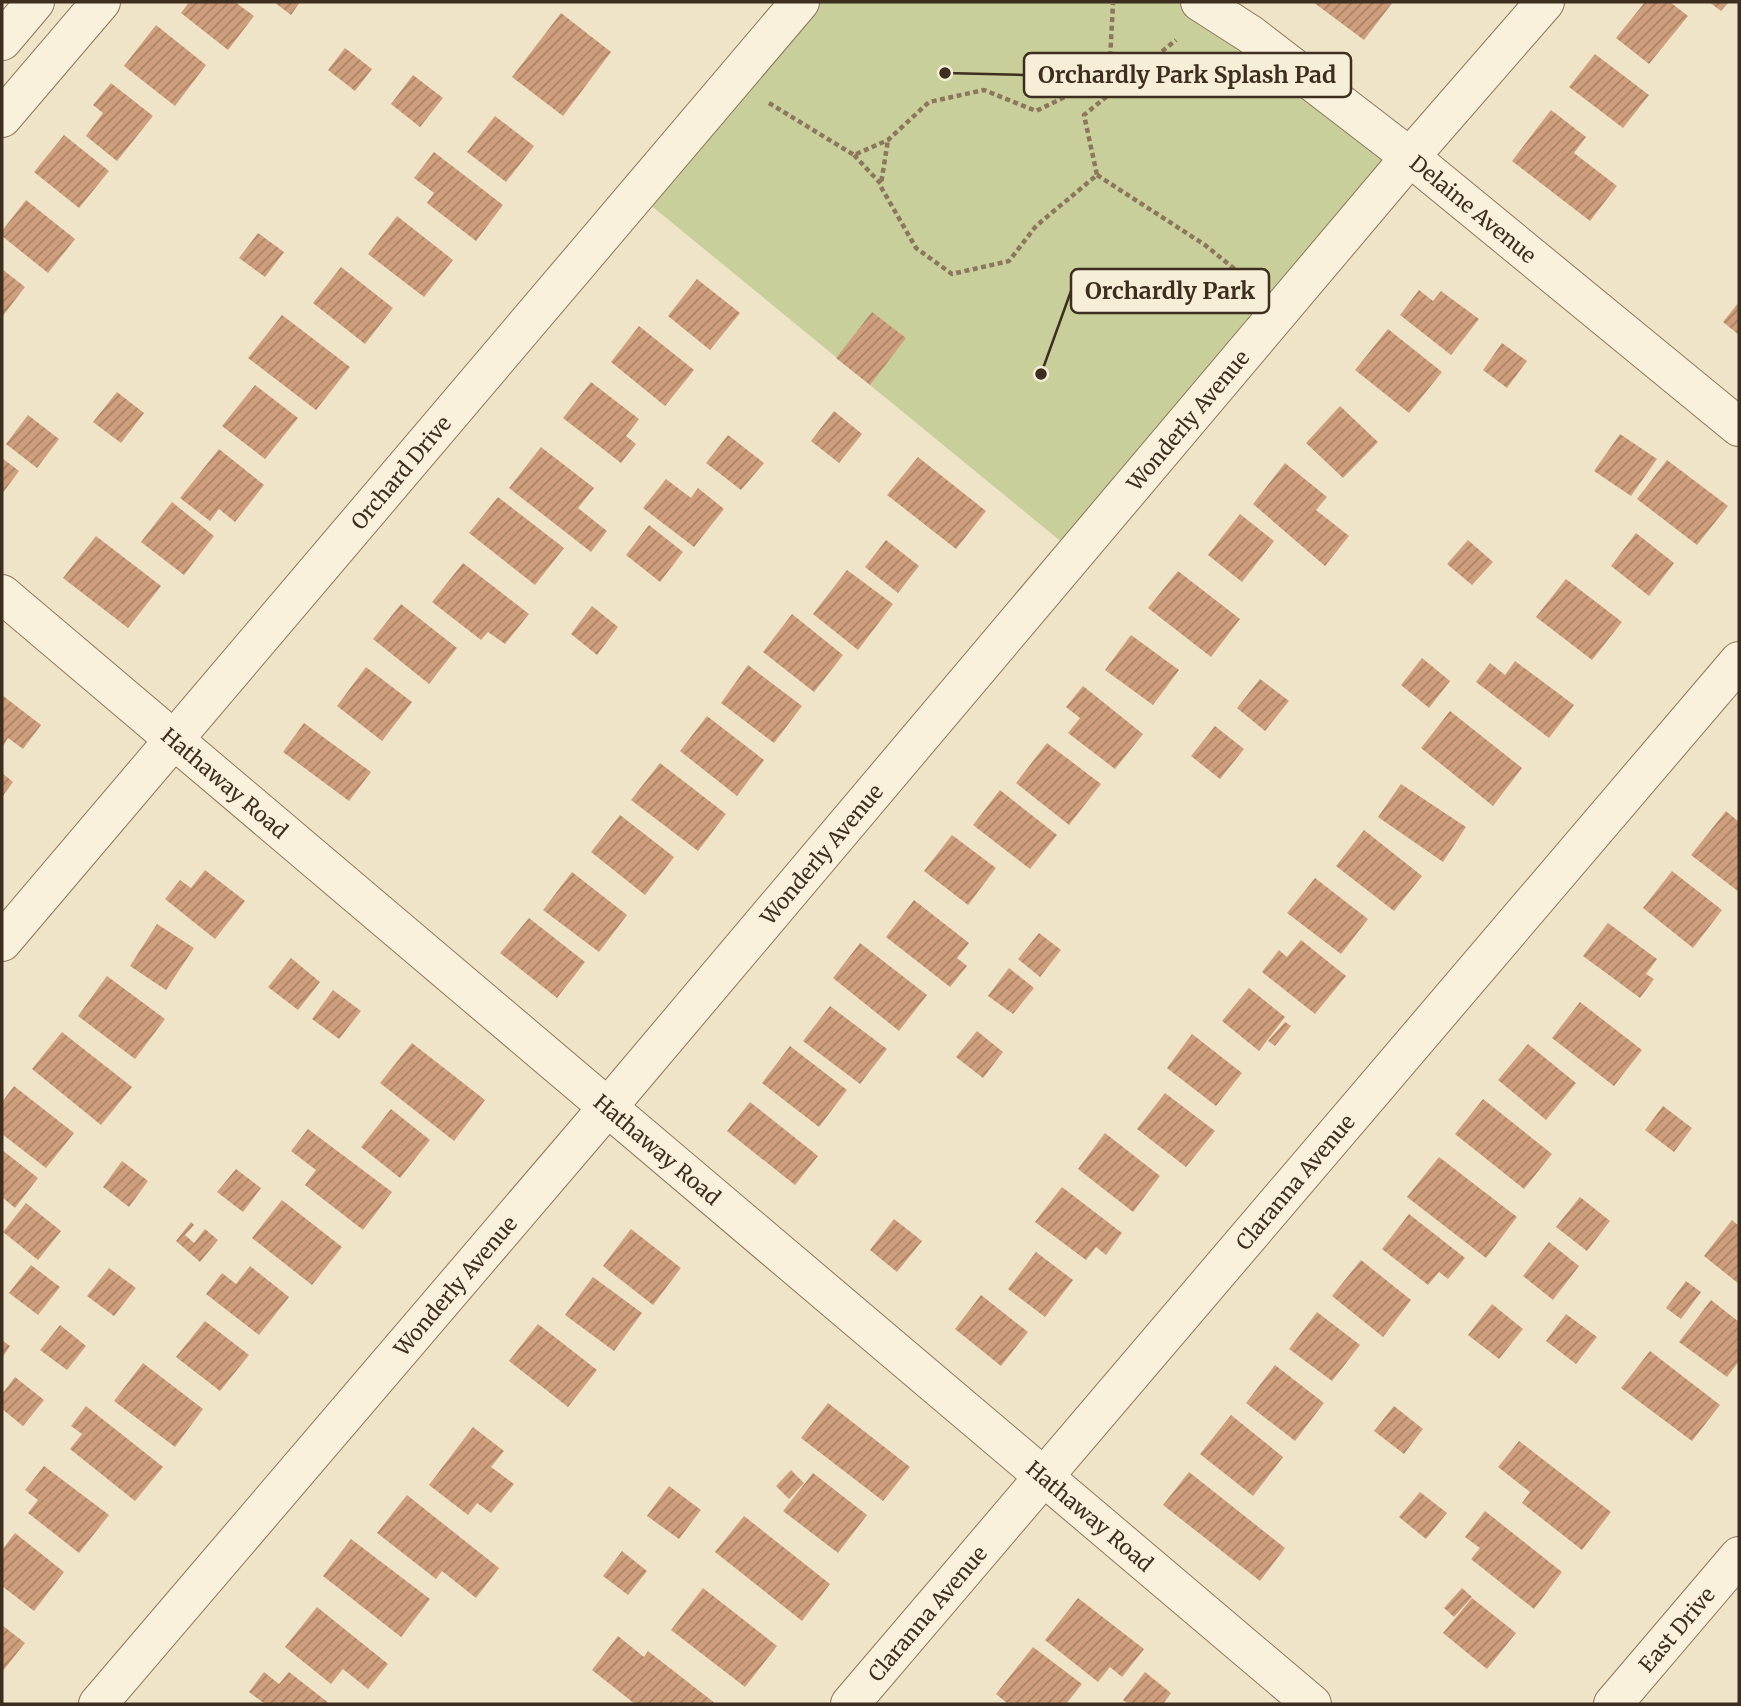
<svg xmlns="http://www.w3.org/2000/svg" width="1741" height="1706" viewBox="0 0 1741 1706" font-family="Merriweather,serif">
	<defs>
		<pattern id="building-hatch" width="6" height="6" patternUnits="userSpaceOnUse" patternTransform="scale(1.75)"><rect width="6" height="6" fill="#cf9f7d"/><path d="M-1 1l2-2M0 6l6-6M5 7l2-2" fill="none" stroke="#a98266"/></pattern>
	</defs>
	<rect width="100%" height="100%" fill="#f0e4c8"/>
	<path fill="#c9cf9b" d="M800,2H1200L1410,157L1075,553L637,194Z"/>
	<path fill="url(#building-hatch)" d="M189,2H235L254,16L228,50L181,13Z
		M274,2H300L291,15Z
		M1313,2H1393L1364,40Z
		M1645,2H1670L1688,16L1649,64L1616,38Z
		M1709,2H1729L1721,11Z
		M561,13L611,52L563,116L512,77Z
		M156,25L206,65L175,106L124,66Z
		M345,48L372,69L355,91L328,70Z
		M1595,54L1649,95L1623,128L1569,87Z
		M413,75L443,98L420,127L391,104Z
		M111,83L153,116L117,161L86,136L103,113L93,105Z
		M1551,110L1586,137L1574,153L1617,186L1590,221L1512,161Z
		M495,116L534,146L506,182L467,152Z
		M64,135L109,171L79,208L34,172Z
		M434,152L503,205L476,241L427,203L434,193L414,178Z
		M26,200L75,239L48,273L2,236V231Z
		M397,216L453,260L424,297L368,254Z
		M258,233L284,252L265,277L239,258Z
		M341,267L393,308L365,344L313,303Z
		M2,269L25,287L2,317Z
		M697,279L740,313L710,350L668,316Z
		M1419,290L1433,301L1441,291L1479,319L1451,355L1400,315Z
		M1739,302V335L1723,322Z
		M872,312L906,338L870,385L836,358Z
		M282,315L350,367L316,410L248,358Z
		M639,326L694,370L665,406L611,362Z
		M1388,329L1442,372L1409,413L1355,370Z
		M1502,343L1527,361L1507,388L1483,370Z
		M591,382L639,419L626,436L636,444L621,463L563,418Z
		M255,385L298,418L265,459L222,426Z
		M117,392L144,413L121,443L93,422Z
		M1340,406L1378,442L1343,478L1306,443Z
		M834,411L862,434L839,463L811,441Z
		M28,415L59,439L37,468L6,444Z
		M1620,434L1657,459L1631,496L1594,471Z
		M728,435L764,463L741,490L706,463Z
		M541,447L594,488L578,508L607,531L591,552L509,488Z
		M219,449L264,485L235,522L219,509L210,521L180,498Z
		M918,457L986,511L956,549L887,495Z
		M2,458L19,471L2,494Z
		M1667,460L1728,506L1697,545L1637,499Z
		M1285,463L1327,497L1316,510L1349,536L1325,566L1253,504Z
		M666,479L691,498L698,488L724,509L694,547L643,508Z
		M498,497L564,548L535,585L469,533Z
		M172,502L214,536L184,575L141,542Z
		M1240,514L1274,541L1242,582L1208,555Z
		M649,525L683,552L660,582L626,555Z
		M1636,533L1674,563L1649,596L1611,566Z
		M96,536L161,586L128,628L63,578Z
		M886,540L919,566L898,593L865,567Z
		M1468,540L1493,562L1472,585L1447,564Z
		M463,563L529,614L505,644L488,632L481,640L432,602Z
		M847,570L893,604L858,650L813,614Z
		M1178,571L1240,619L1211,657L1148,608Z
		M1566,579L1622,622L1592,660L1536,617Z
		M401,604L457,648L429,684L373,639Z
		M592,606L618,627L597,655L571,634Z
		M792,614L843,655L814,692L763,652Z
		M1131,635L1179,670L1153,705L1105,670Z
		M1422,658L1450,681L1429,708L1401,685Z
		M1515,661L1574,705L1549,738L1476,682L1490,663L1505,675Z
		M748,665L802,706L774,743L721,703Z
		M366,667L412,702L382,741L337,706Z
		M1260,679L1289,701L1265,731L1237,708Z
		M1083,686L1143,734L1115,769L1068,733L1080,718L1066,707Z
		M2,695L41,725L23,749L8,738L2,748Z
		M1450,711L1522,768L1493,806L1421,748Z
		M707,716L764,760L737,796L680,751Z
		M304,723L371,772L349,801L283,752Z
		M1215,726L1244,749L1220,779L1191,756Z
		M1047,743L1101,784L1069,825L1016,783Z
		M660,763L726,814L698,851L631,800Z
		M2,773L13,782L2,797Z
		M1401,784L1466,827L1443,862L1378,817Z
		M1000,790L1057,835L1030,869L973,825Z
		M1726,811L1739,822V892L1691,855Z
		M620,815L674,857L645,895L591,852Z
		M1364,830L1422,876L1394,911L1336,866Z
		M952,835L996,868L968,905L924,871Z
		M205,870L245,901L215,939L165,899L180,880L191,888Z
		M1672,871L1722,910L1693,948L1643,908Z
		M572,872L627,915L599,952L543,910Z
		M1315,878L1368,919L1341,954L1287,913Z
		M914,900L969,943L957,958L967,966L950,987L886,937Z
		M529,918L585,962L557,998L500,953Z
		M1608,923L1657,959L1646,974L1654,979L1640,998L1583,956Z
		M157,924L194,948L166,990L130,966Z
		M1039,933L1061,950L1040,977L1018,959Z
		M1301,940L1346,976L1315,1014L1262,972L1279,950L1287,957Z
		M860,943L927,995L899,1031L833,978Z
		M291,958L320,982L298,1010L268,987Z
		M1009,968L1034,988L1013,1014L988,996Z
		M107,976L165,1019L135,1059L78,1016Z
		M1249,988L1285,1017L1259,1051L1222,1021Z
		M333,990L361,1011L339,1039L312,1019Z
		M1580,1002L1642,1050L1614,1086L1552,1038Z
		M830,1006L887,1049L860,1084L803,1041Z
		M1285,1022L1291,1026L1275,1046L1268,1041Z
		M977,1031L1003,1052L983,1078L956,1057Z
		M62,1032L132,1087L101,1125L32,1069Z
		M1192,1034L1242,1073L1216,1106L1167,1068Z
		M412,1043L485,1100L454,1141L380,1083Z
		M1528,1044L1576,1083L1546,1120L1498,1080Z
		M790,1046L847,1090L819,1127L762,1083Z
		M14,1086L74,1133L46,1168L2,1134V1102Z
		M1165,1093L1215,1131L1186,1167L1137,1129Z
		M1483,1099L1552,1154L1524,1189L1455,1134Z
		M750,1102L818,1156L795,1185L727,1131Z
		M1663,1106L1692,1128L1674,1152L1645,1130Z
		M391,1109L430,1140L400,1178L361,1147Z
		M308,1129L392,1192L363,1230L305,1185L316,1170L291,1151Z
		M1105,1133L1160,1176L1133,1212L1078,1169Z
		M2,1150L38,1178L15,1208L2,1197Z
		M1439,1157L1517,1217L1486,1258L1407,1197Z
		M122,1161L148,1181L129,1207L103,1187Z
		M236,1169L261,1188L243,1212L217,1192Z
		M1062,1187L1122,1233L1106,1255L1096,1247L1086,1260L1035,1222Z
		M1580,1197L1610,1221L1587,1251L1556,1227Z
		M282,1200L342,1247L312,1285L252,1238Z
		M26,1203L61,1231L38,1260L3,1232Z
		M1409,1214L1465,1258L1448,1279L1439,1272L1428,1285L1382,1249Z
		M894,1219L922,1241L897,1272L870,1250Z
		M1732,1220L1739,1226V1284L1704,1256Z
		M191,1222L194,1225L185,1235L194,1243L205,1229L218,1240L200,1262L176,1241Z
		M631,1229L681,1268L653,1305L603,1266Z
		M1549,1242L1579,1266L1553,1300L1523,1276Z
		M1036,1252L1073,1280L1045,1317L1008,1289Z
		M1361,1260L1411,1300L1383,1337L1332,1296Z
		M31,1265L60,1287L38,1315L9,1293Z
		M250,1266L289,1297L259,1335L206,1294L222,1273L236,1284Z
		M109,1268L136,1288L114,1316L87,1296Z
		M593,1277L642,1313L614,1351L565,1315Z
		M1686,1281L1701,1292L1681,1319L1666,1308Z
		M981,1295L1028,1332L1001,1366L955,1329Z
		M1711,1300L1739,1322V1361L1727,1377L1679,1342Z
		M1492,1304L1523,1329L1499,1359L1468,1335Z
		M1317,1312L1360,1345L1332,1381L1289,1349Z
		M1566,1314L1597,1337L1576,1364L1546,1341Z
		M205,1321L249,1355L220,1391L176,1357Z
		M538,1324L597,1370L568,1407L509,1361Z
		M60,1325L86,1346L67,1370L40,1350Z
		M2,1340L10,1346L2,1358Z
		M1650,1351L1720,1405L1692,1441L1621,1388Z
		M143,1363L203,1409L175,1447L114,1401Z
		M1275,1365L1324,1403L1295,1441L1246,1403Z
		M15,1377L44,1400L23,1426L2,1409V1394Z
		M828,1403L910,1467L883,1501L801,1438Z
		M86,1406L163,1467L135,1501L70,1449L82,1434L71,1426Z
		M1394,1406L1423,1429L1404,1454L1374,1431Z
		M1231,1415L1283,1457L1253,1496L1200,1454Z
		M473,1427L504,1451L491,1467L514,1484L491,1513L477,1503L468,1515L429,1485Z
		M1519,1441L1611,1512L1582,1550L1522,1503L1530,1492L1498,1467Z
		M44,1466L109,1515L79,1553L28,1513L38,1500L25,1490Z
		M791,1470L804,1483L789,1499L776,1486Z
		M1189,1472L1285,1548L1260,1581L1163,1505Z
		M813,1473L867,1515L838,1553L783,1511Z
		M669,1486L701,1510L679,1539L647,1516Z
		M1420,1492L1447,1513L1426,1539L1399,1517Z
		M407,1495L499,1568L476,1598L442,1571L436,1579L377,1533Z
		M1485,1511L1562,1572L1534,1609L1471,1559L1480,1548L1465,1537Z
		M744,1516L830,1584L802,1621L715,1552Z
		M15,1533L64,1572L34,1611L2,1586V1550Z
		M351,1539L430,1599L401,1637L323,1576Z
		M622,1551L647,1571L628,1595L603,1576Z
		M703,1588L777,1646L745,1687L671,1630Z
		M1462,1588L1472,1597L1454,1617L1444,1608Z
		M1078,1598L1144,1649L1122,1677L1110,1667L1098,1682L1045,1640Z
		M1472,1598L1516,1633L1487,1669L1443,1633Z
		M317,1607L388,1664L368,1689L343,1669L331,1684L285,1647Z
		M2,1625L25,1643L2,1672Z
		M618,1636L644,1657L648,1651L716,1704H635L592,1670Z
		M1033,1647L1082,1684L1066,1704H1008L996,1694Z
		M264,1672L279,1684L289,1672L330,1704H265L249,1692Z
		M1145,1672L1171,1693L1163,1704H1129L1123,1700Z"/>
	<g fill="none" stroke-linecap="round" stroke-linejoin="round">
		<g stroke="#8d765c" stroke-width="40">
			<g id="minor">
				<path id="s1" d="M1200,2L1250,34L1410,157L1739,427"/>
				<path d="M2,41L35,2"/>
				<path d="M2,118L101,2"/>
				<path id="s2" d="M2,594L1312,1704"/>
				<path id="s3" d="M2,942L800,2"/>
				<path id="s4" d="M98,1704L607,1108L1410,157L1545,2"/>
				<path id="s5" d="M850,1704L1739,661"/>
				<path id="s6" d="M1613,1704L1739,1556"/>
			</g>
		</g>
		<path stroke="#8d765c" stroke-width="4.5" stroke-dasharray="5 3.5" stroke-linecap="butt" d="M769,103L854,155L888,140L929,102L984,90L1036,111L1075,92L1110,59L1113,4
			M854,155L881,184L888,140
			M1097,175L1205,245L1248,280
			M881,187L916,248L952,274L1009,261L1036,226L1097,175L1084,115L1176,40"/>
		<use href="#minor" stroke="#faf1dc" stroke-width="38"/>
	</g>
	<g text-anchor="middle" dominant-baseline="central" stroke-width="5" stroke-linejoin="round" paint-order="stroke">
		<g font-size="21" fill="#3d2e20" stroke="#f7eed8">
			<text stroke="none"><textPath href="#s1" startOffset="343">Delaine Avenue</textPath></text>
			<text stroke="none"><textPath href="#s4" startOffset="1684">Wonderly Avenue</textPath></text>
			<text stroke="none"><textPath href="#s3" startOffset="616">Orchard Drive</textPath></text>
			<text stroke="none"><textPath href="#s2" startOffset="292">Hathaway Road</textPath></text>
			<text stroke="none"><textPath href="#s4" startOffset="1116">Wonderly Avenue</textPath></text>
			<text stroke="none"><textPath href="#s2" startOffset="859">Hathaway Road</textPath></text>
			<text stroke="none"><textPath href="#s5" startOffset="686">Claranna Avenue</textPath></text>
			<text stroke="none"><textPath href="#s4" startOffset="550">Wonderly Avenue</textPath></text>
			<text stroke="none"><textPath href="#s2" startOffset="1426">Hathaway Road</textPath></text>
			<text stroke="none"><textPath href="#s5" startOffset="119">Claranna Avenue</textPath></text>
			<text stroke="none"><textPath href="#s6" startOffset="98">East Drive</textPath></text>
		</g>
	</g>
	<path fill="none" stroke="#3d2e20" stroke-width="2.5" d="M945 73L1024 75M1041 374L1071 291"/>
	<g fill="#3d2e20" stroke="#f7eed8" stroke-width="2.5">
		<circle cx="945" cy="73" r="7"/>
		<circle cx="1041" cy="374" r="7"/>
	</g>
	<g fill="#f7eed8" stroke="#3d2e20" stroke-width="2.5">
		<rect x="1024" y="53" width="327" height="44" rx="7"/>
		<rect x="1071" y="269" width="198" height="44" rx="7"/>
	</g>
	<g font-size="23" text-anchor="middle" font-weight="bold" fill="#3d2e20">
		<text x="1187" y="83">Orchardly Park Splash Pad</text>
		<text x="1170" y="299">Orchardly Park</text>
	</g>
	<rect width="1741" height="1706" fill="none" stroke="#3d2e20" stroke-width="7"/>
</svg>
